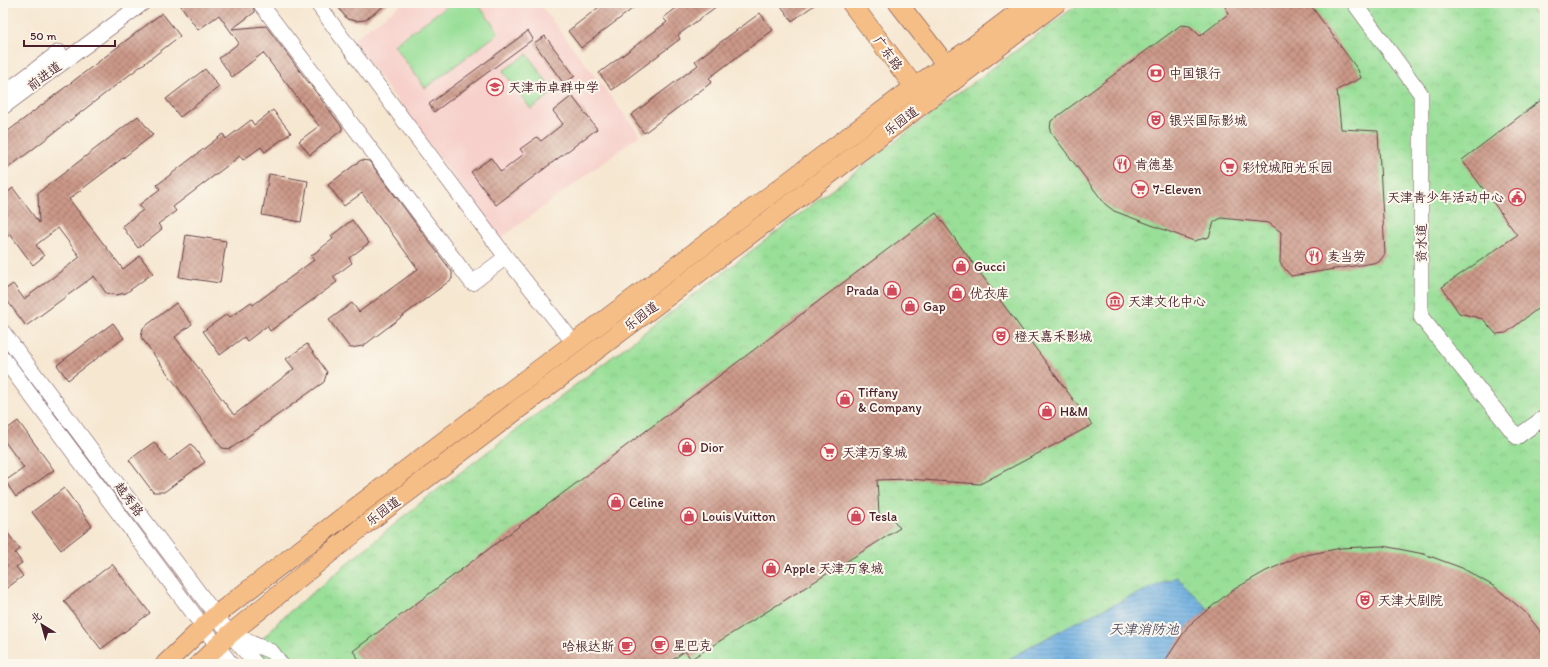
<svg xmlns="http://www.w3.org/2000/svg" width="1548" height="667" viewBox="0 0 1548 667" font-family="Itim,'LXGW WenKai TC',sans-serif">
	<defs>
		<pattern id="park-crowns" width="20" height="18" patternUnits="userSpaceOnUse"><rect width="20" height="18" fill="#99df98"/><path d="M2 6a3 3 0 1 1 6 0M12 15a3 3 0 1 1 6 0" fill="none" stroke="#85bf83"/></pattern>
		<pattern id="water-rules" width="6" height="5" patternUnits="userSpaceOnUse"><rect width="6" height="5" fill="#6dafe1"/><path d="M0 2.5h6" fill="none" stroke="#5c8eb7"/></pattern>
		<pattern id="building-cross-hatch" width="8" height="8" patternUnits="userSpaceOnUse"><rect width="8" height="8" fill="#cb9888"/><path d="M0 0l8 8M0 8l8-8" fill="none" stroke="#a77b6f"/></pattern>
	</defs>
	<rect width="100%" height="100%" fill="#fbf7ec"/>
	<filter id="ink" filterUnits="userSpaceOnUse"><feTurbulence type="fractalNoise" baseFrequency=".025" numOctaves="2"/><feDisplacementMap in="SourceGraphic" scale="8" xChannelSelector="R" yChannelSelector="G"/><feConvolveMatrix kernelMatrix="1 2 1 2 8 2 1 2 1" color-interpolation-filters="sRGB"/></filter>
	<filter id="wash" filterUnits="userSpaceOnUse"><feTurbulence type="fractalNoise" baseFrequency=".012" numOctaves="4" result="noise"/><feDisplacementMap in="SourceGraphic" scale="16" xChannelSelector="R" yChannelSelector="G"/><feGaussianBlur stdDeviation="0.9" result="paint"/><feColorMatrix in="noise" values="0 0 0 0 0 0 0 0 0 0 0 0 0 0 0 0 0 1.4 0 .05"/><feComposite in="paint" operator="in"/></filter>
	<g filter="url(#wash)">
		<rect width="100%" height="100%" fill="#f6e7d1"/>
		<path fill="#f7d0cb" d="M403,3H539L640,135L500,239L352,40Z"/>
		<path fill="#99df98" stroke="#727f62" d="M451,3H477L499,33L425,88L394,45Z
			M527,54L554,92L531,109L503,71Z"/>
		<path fill="url(#park-crowns)" stroke="#727f62" d="M1080,3H1532L1529,6L1545,29V664H240L281,619L419,504L951,99Z"/>
		<path fill="url(#water-rules)" stroke="#5c6786" d="M1177,577L1208,609L1188,627L1163,664H1000L1070,625L1134,595Z"/>
		<g id="blocks">
			<path fill="url(#building-cross-hatch)" d="M179,3H251L255,12L232,29L266,26L342,127V130L310,155L299,141L319,126L263,53L232,77L219,58L239,43L219,15L198,30Z
				M335,3H388L365,20L356,21L347,19Z
				M604,3H640L581,48L568,31Z
				M683,3H721L678,35L680,39L612,90L599,73L667,22L663,18Z
				M779,3H817L792,21Z
				M1224,3H1309L1358,70L1361,78L1337,90L1341,129L1378,131L1385,254L1379,262L1291,276L1280,263L1281,232L1269,223L1221,218L1214,222L1209,237L1194,241L1114,211L1105,204L1050,131L1051,121L1181,25L1190,26L1200,36L1228,14Z
				M162,13L180,36L3,172V135Z
				M760,13L773,30L709,78L712,82L644,133L631,115L698,65L695,61Z
				M528,31L533,39L434,112L429,104Z
				M545,36L575,76L564,84L534,43Z
				M205,69L219,87L180,117L166,99Z
				M572,96L597,129L496,205L471,172L491,158L501,172L524,154L520,149L537,137L541,141L563,124L553,111Z
				M1545,97V303L1506,333L1496,334L1483,319L1459,313L1442,287L1517,235L1462,160Z
				M273,110L291,133L265,152L261,147L243,160L240,156L173,207L176,211L158,224L162,229L138,248L122,226L143,210L139,205L160,189L157,185L223,134L226,139L251,120L254,125Z
				M138,116L153,135L69,199L123,269L140,256L153,273L126,293L116,295L106,293L94,276L26,326L3,295V291L13,284L24,299L80,257L58,228L36,245L44,256L33,265L10,234L3,239V196L13,188L39,223L38,193Z
				M361,160L369,161L452,272V279L363,346L350,348L329,320L352,303L359,312L418,269L362,193L344,206L328,185Z
				M269,174L308,181L301,222L262,215Z
				M936,213L1092,425L980,484L908,479L877,480L879,514L891,517L900,528L691,659L685,651L667,664H362L353,651Z
				M352,220L369,243L349,258L352,263L333,277L337,282L270,331L267,326L247,341L244,337L220,355L203,331L227,314L230,317L251,302L253,305L314,260L311,256L333,239L331,236Z
				M186,235L226,241L220,283L179,277Z
				M176,303L192,324L175,337L234,415L294,369L286,359L307,344L327,372L324,382L230,449L222,448L141,337L143,328Z
				M113,323L124,338L68,380L57,365Z
				M18,421L54,470L16,497L5,481L24,468L3,439V432Z
				M154,442L169,461L191,444L205,462L164,492H153L129,460Z
				M64,488L92,526L61,550L32,512Z
				M3,527L20,549L15,553L22,563L16,567L23,576L3,591V568L7,565L3,559Z
				M1383,546L1424,554L1462,568L1495,587L1524,611L1545,637V664H1163L1188,626L1231,591L1266,571L1301,556L1341,548Z
				M112,564L150,613L101,649L64,601Z"/>
		</g>
	</g>
	<g filter="url(#ink)">
		<use href="#blocks" fill-opacity="0" stroke="#643d44" stroke-width="1"/>
		<g fill="none" stroke-linecap="round" stroke-linejoin="round">
			<g stroke="#643d44" stroke-width="16">
				<path id="minor" d="M260,3L472,283L506,257
					M317,3L343,39L506,257L574,343
					M1354,3L1421,94V317L1517,437L1545,417
					M3,94L59,52
					M3,107L143,3
					M3,332L230,634L256,664
					M3,358L231,664
					M235,636L272,652L281,664"/>
			</g>
			<g stroke="#643d44" stroke-width="20">
				<path id="major" d="M851,3L922,97
					M898,3L954,75
					M165,664L216,615L343,517L914,87L965,52L1030,3
					M199,664L230,634L362,527L1057,3"/>
			</g>
			<use href="#minor" stroke="#fff" stroke-width="15"/>
			<use href="#major" stroke="#f6be87" stroke-width="19"/>
		</g>
	</g>
	<defs>
		<g id="bank-ring" transform="scale(0.9)"><circle r="9.5" fill="#fbf7ec" stroke="#d1495b" stroke-width="1.5"/><path d="M-6-4H6V4H-6ZM0-2.3a2.3 2.3 0 1 0 0 4.6a2.3 2.3 0 1 0 0-4.6Z" fill="#d1495b"/></g>
		<g id="school-ring" transform="scale(0.9)"><circle r="9.5" fill="#fbf7ec" stroke="#d1495b" stroke-width="1.5"/><path d="M0-5L7-2L0 1L-7-2ZM-4 1L0 2.5L4 1V4Q0 6-4 4Z" fill="#d1495b"/></g>
		<g id="theatre-ring" transform="scale(0.9)"><circle r="9.5" fill="#fbf7ec" stroke="#d1495b" stroke-width="1.5"/><path d="M-5-5.5Q0-4 5-5.5V0Q5 5 0 6Q-5 5-5 0ZM-3.3-2.5H-1v1.5H-3.3ZM1-2.5H3.3v1.5H1ZM-2.8 1Q0 5.5 2.8 1Z" fill="#d1495b"/></g>
		<g id="restaurant-ring" transform="scale(0.9)"><circle r="9.5" fill="#fbf7ec" stroke="#d1495b" stroke-width="1.5"/><path d="M-5-6h1v4h1v-4h1v4h1v-4h1v5L-1.5 .5V6h-2V.5L-5-1ZM5-6V6H3V1.5H1.5Q1.5-4 5-6Z" fill="#d1495b"/></g>
		<g id="supermarket-ring" transform="scale(0.9)"><circle r="9.5" fill="#fbf7ec" stroke="#d1495b" stroke-width="1.5"/><path d="M-6-5.5h2.5l.6 2H6L4.5 2H-2.5L-4.4-4H-6ZM-1.5 3.2a1.3 1.3 0 1 0 .1 0ZM3 3.2a1.3 1.3 0 1 0 .1 0Z" fill="#d1495b"/></g>
		<g id="civic-ring" transform="scale(0.9)"><circle r="9.5" fill="#fbf7ec" stroke="#d1495b" stroke-width="1.5"/><path d="M-.6-6.5H3V-4.5H.6V-3L4-1V1h2V6H-6V1h2V-1L-.6-3ZM-1.2 2.5V6h2.4V2.5Z" fill="#d1495b"/></g>
		<g id="shop-ring" transform="scale(0.9)"><circle r="9.5" fill="#fbf7ec" stroke="#d1495b" stroke-width="1.5"/><path d="M-5-2.5h2.3a2.7 3.5 0 0 1 5.4 0H5L5.5 6h-11ZM-1.5-2.5h3a1.5 2.3 0 0 0-3 0Z" fill="#d1495b"/></g>
		<g id="museum-ring" transform="scale(0.9)"><circle r="9.5" fill="#fbf7ec" stroke="#d1495b" stroke-width="1.5"/><path d="M0-6L6-3V-2H-6V-3ZM-5-1h2V3h-2ZM-1-1h2V3h-2ZM3-1h2V3H3ZM-6 4H6V6H-6Z" fill="#d1495b"/></g>
		<g id="cafe-ring" transform="scale(0.9)"><circle r="9.5" fill="#fbf7ec" stroke="#d1495b" stroke-width="1.5"/><path d="M-5.5-4.5H6V0H3Q3 3.5 0 3.5H-2.5Q-5.5 3.5-5.5 0ZM3-3.2v2h1.7v-2ZM-6 4.5H4V6H-6Z" fill="#d1495b"/></g>
	</defs>
	<g fill-rule="evenodd">
		<use href="#bank-ring" x="1156" y="73"/>
		<use href="#school-ring" x="495" y="87"/>
		<use href="#theatre-ring" x="1156" y="120"/>
		<use href="#restaurant-ring" x="1122" y="164"/>
		<use href="#supermarket-ring" x="1229" y="167"/>
		<use href="#supermarket-ring" x="1140" y="189"/>
		<use href="#civic-ring" x="1517" y="197"/>
		<use href="#restaurant-ring" x="1314" y="256"/>
		<use href="#shop-ring" x="961" y="266"/>
		<use href="#shop-ring" x="892" y="290"/>
		<use href="#shop-ring" x="957" y="293"/>
		<use href="#museum-ring" x="1115" y="301"/>
		<use href="#shop-ring" x="910" y="306"/>
		<use href="#theatre-ring" x="1001" y="336"/>
		<use href="#shop-ring" x="845" y="399"/>
		<use href="#shop-ring" x="1047" y="411"/>
		<use href="#shop-ring" x="687" y="447"/>
		<use href="#supermarket-ring" x="829" y="452"/>
		<use href="#shop-ring" x="616" y="502"/>
		<use href="#shop-ring" x="689" y="516"/>
		<use href="#shop-ring" x="856" y="516"/>
		<use href="#shop-ring" x="771" y="568"/>
		<use href="#theatre-ring" x="1365" y="600"/>
		<use href="#cafe-ring" x="660" y="645"/>
		<use href="#cafe-ring" x="627" y="646"/>
	</g>
	<g text-anchor="middle" dominant-baseline="central" stroke-width="4" stroke-linejoin="round" paint-order="stroke">
		<g font-size="13" fill="#4a1f2b" stroke="#fbf7ec">
			<text transform="translate(888 53) rotate(53)">广东路</text>
			<text transform="translate(44 76) rotate(-37)">前进道</text>
			<text transform="translate(901 121) rotate(-37)">乐园道</text>
			<text transform="translate(1421 243) rotate(-90)">资水道</text>
			<text transform="translate(641 316) rotate(-37)">乐园道</text>
			<text transform="translate(129 499) rotate(53)">越秀路</text>
			<text transform="translate(383 511) rotate(-37)">乐园道</text>
		</g>
		<g font-size="13" fill="#4a1f2b" stroke="#fbf7ec" text-anchor="start">
			<text x="1169" y="73">中国银行</text>
			<text x="508" y="87">天津市卓群中学</text>
			<text x="1169" y="120">银兴国际影城</text>
			<text x="1135" y="164">肯德基</text>
			<text x="1242" y="167">彩悦城阳光乐园</text>
			<text x="1153" y="189">7-Eleven</text>
			<text x="1504" y="197" text-anchor="end">天津青少年活动中心</text>
			<text x="1327" y="256">麦当劳</text>
			<text x="974" y="266">Gucci</text>
			<text x="879" y="290" text-anchor="end">Prada</text>
			<text x="970" y="293">优衣库</text>
			<text x="1128" y="301">天津文化中心</text>
			<text x="923" y="306">Gap</text>
			<text x="1014" y="336">橙天嘉禾影城</text>
			<text x="858" y="392">Tiffany<tspan x="858" dy="15">&amp; Company</tspan></text>
			<text x="1060" y="411">H&amp;M</text>
			<text x="700" y="447">Dior</text>
			<text x="842" y="452">天津万象城</text>
			<text x="629" y="502">Celine</text>
			<text x="702" y="516">Louis Vuitton</text>
			<text x="869" y="516">Tesla</text>
			<text x="784" y="568">Apple 天津万象城</text>
			<text x="1378" y="600">天津大剧院</text>
			<text x="673" y="645">星巴克</text>
			<text x="614" y="646" text-anchor="end">哈根达斯</text>
		</g>
		<g font-size="14" font-style="italic" fill="#56516b" stroke="#fbf7ec">
			<text x="1144" y="629">天津消防池</text>
		</g>
	</g>
	<rect width="1548" height="667" fill="none" stroke="#fbf7ec" stroke-width="16"/>
	<g transform="translate(42 625) rotate(323)" stroke="#fbf7ec" stroke-width="3" paint-order="stroke">
	<path d="M0-3L7 15L0 10L-7 15Z" fill="#4a1f2b"/>
	<text y="-6" font-size="11" font-weight="bold" text-anchor="middle" fill="#4a1f2b">北</text>
	</g>
	<path d="M24 40v6h91v-6" fill="none" stroke="#4a1f2b" stroke-width="2"/>
	<text x="30" y="40" font-size="12" fill="#4a1f2b" stroke="#fbf7ec" stroke-width="3" paint-order="stroke">50 m</text>
</svg>
